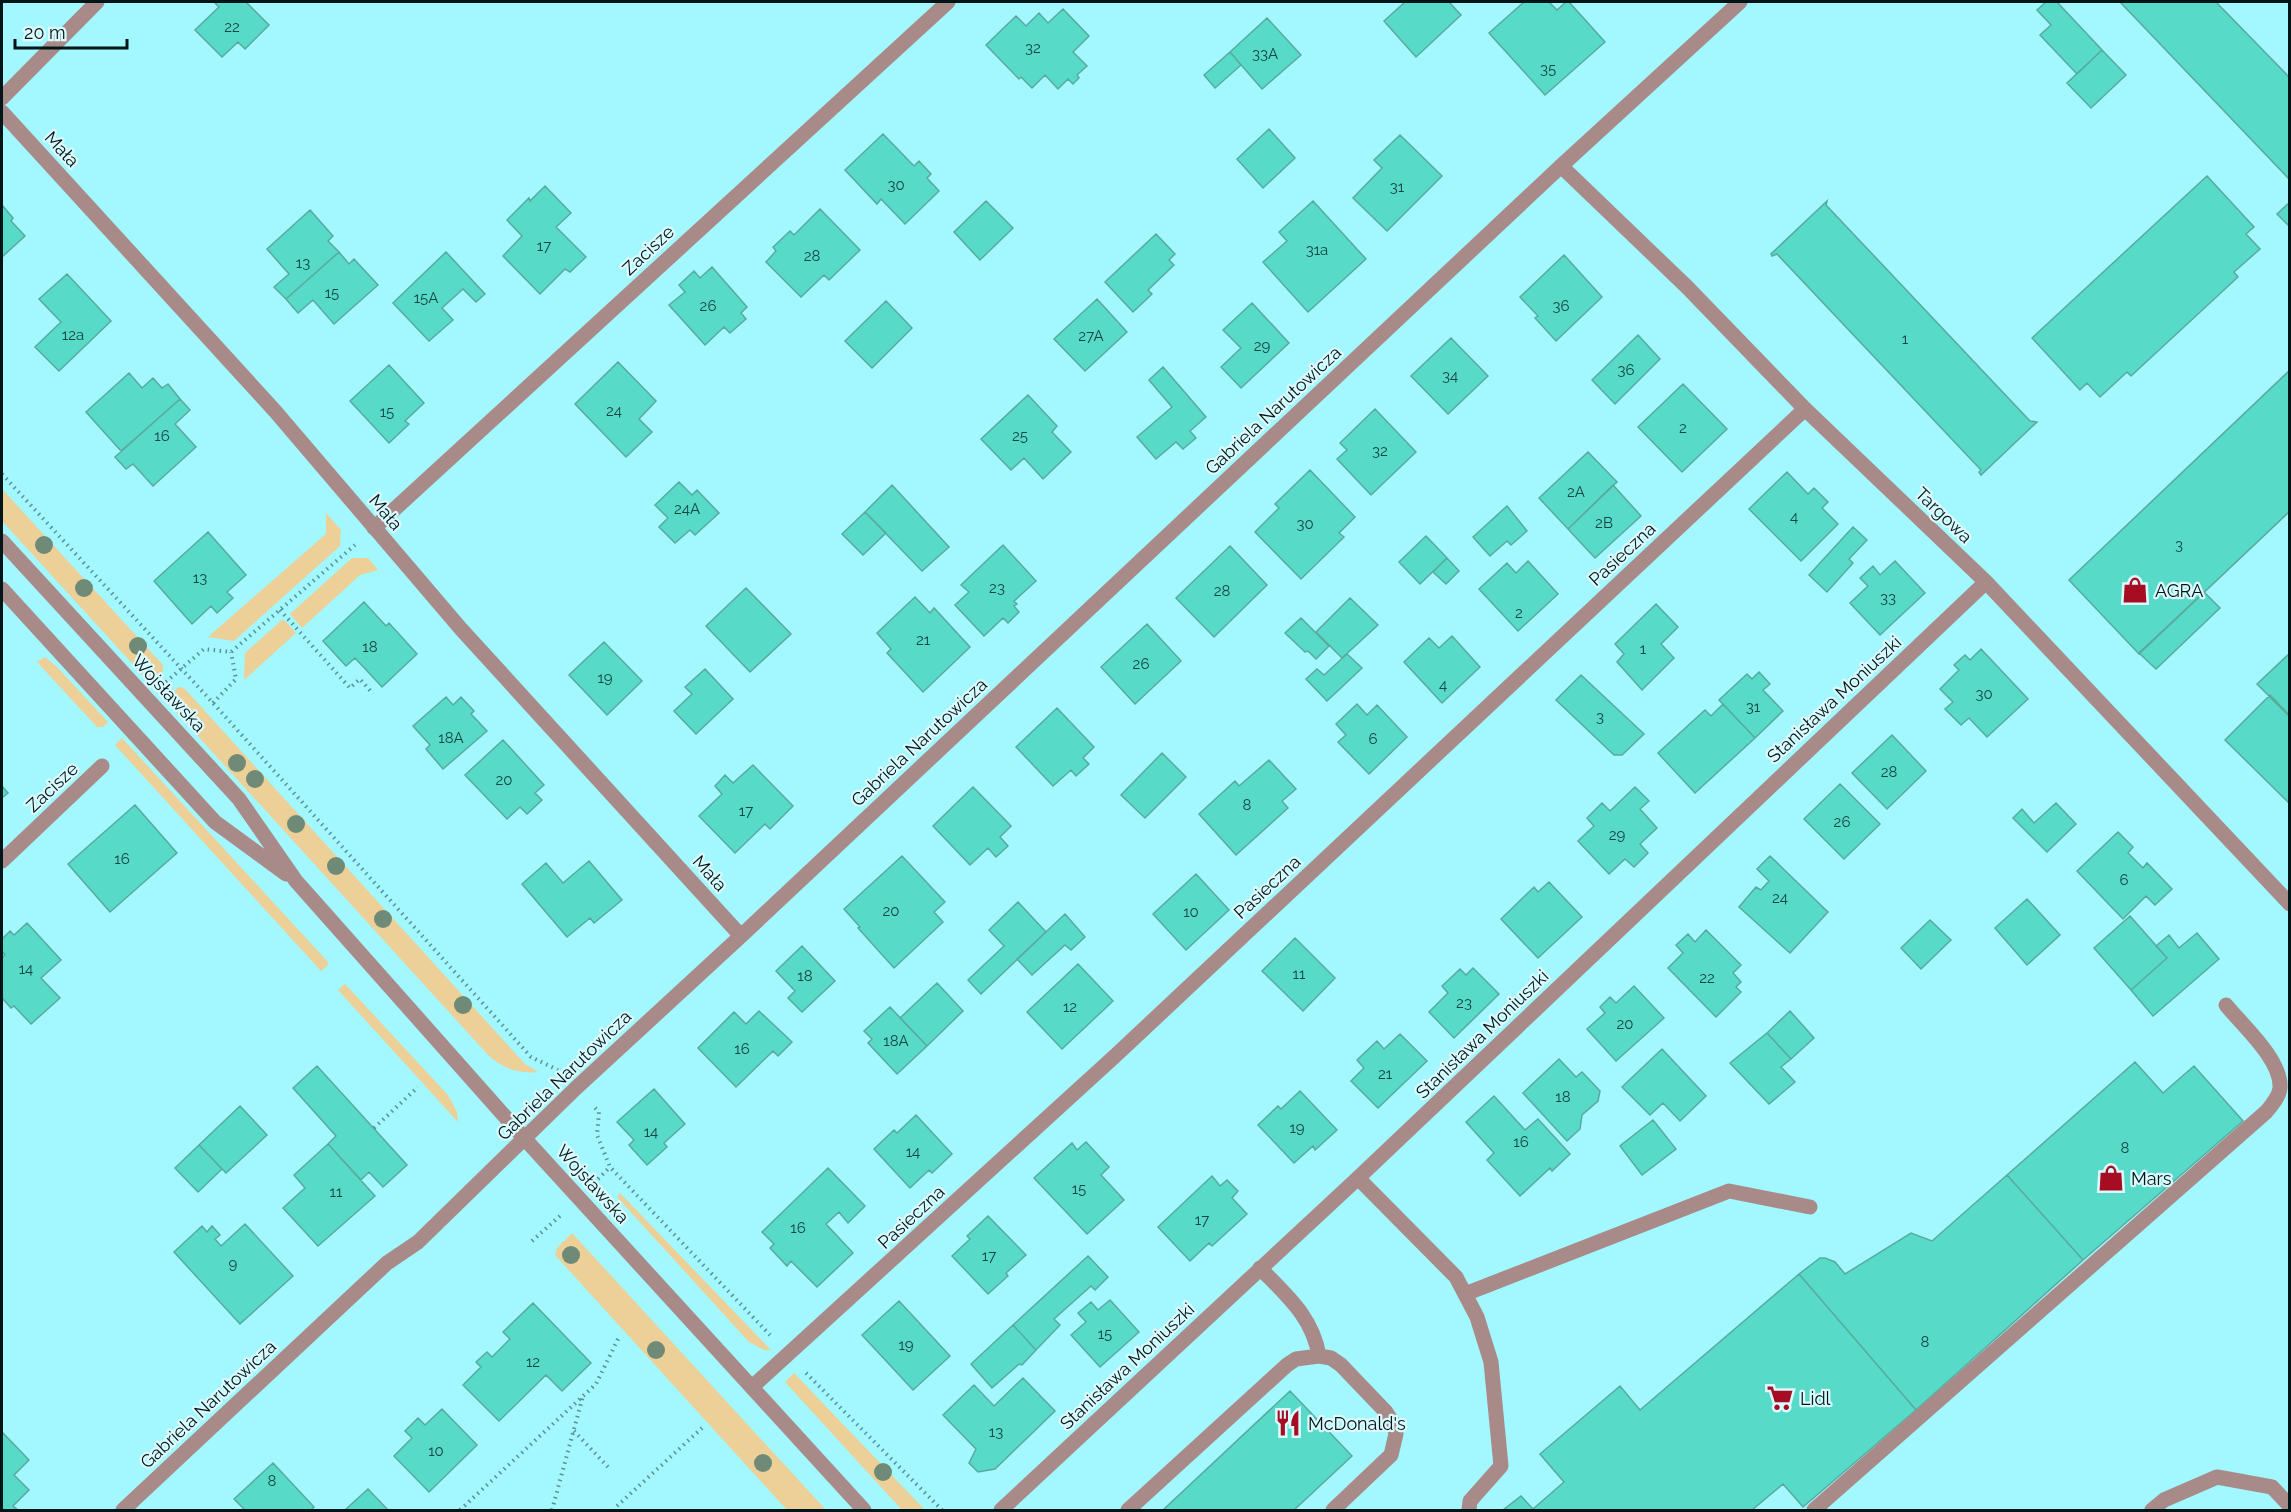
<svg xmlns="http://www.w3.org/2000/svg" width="2291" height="1512" viewBox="0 0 2291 1512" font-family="Raleway,sans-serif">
	<rect width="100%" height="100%" fill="#a3f7fe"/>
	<path fill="#edd098" d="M2,489L163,665V671L150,683L2,521Z
		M326,513L341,530L340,546L234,641L208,637L326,534Z
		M352,558H368L378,570L360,575L302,628L290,614Z
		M283,619L296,633L244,680L245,653Z
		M45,657L57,667L108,722L103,727H97L37,662Z
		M178,687L184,688L525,1064L538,1072C519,1074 503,1068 489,1056L165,700Z
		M122,738L328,962V965L321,971L115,745Z
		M345,984L448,1095L457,1112L458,1122L338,990Z
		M620,1193L771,1350H764L749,1342L617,1197Z
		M572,1233L826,1510H787L555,1255L557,1248Z
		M794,1373L925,1510H902L785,1382Z"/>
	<path fill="#58dac9" stroke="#59aa9e" stroke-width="1.5" d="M214,2H246L269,25L245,49L238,42L222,57L195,30L219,7Z
		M1405,2H1449L1461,15L1416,57L1384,21Z
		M1524,2H1549L1557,10L1566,2H1569L1605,42L1545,95L1489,33Z
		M2046,2H2057L2102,50L2077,74L2040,35L2051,25L2037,10Z
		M2120,2H2216L2290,78V180Z
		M1063,9L1089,36L1073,52L1087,66L1077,75L1079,78L1073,84L1068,79L1058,89L1045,75L1032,88L1021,77L1019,79L986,45L1016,16L1026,26L1039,13L1048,23Z
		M1267,18L1301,55L1262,89L1230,52Z
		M2102,50L2126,75L2091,108L2067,83Z
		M1230,52L1241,65L1215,88L1204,75Z
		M1269,129L1295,158L1263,188L1237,159Z
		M883,134L914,166L919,161L931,174L927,178L939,191L905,224L881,199L877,204L845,170Z
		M1400,135L1442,176L1387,231L1353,198L1382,168L1374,160Z
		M2207,176L2254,227L2246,234L2260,249L2234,272L2238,277L2131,376L2127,372L2100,397L2087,383L2080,390L2032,338Z
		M545,186L571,213L556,227L586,257L570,272L565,269L540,294L503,256L522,236L507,220L529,198L530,201Z
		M986,201L1013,228L980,260L954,232Z
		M1313,201L1366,259L1308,312L1263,262L1287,241L1279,232Z
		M1827,201L1826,205L2030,421L2037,422L1981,475L1979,472L1981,470L1777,254L1772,256L1771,254Z
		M2290,202V227L2277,214Z
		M2,205L13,218L11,221L25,236L2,257Z
		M820,209L860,250L829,280L824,275L801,297L766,262L776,251L773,247L790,231L794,235Z
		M310,210L333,236L328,241L339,252L286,299L274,287L289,274L267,249Z
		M1156,234L1175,254L1169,260L1174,265L1148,290L1152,294L1133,312L1105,282Z
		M339,252L349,264L354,259L378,285L334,324L313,300L298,313L286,299Z
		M446,252L485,294L476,302L463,289L442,308L453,320L429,341L393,303Z
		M1564,255L1602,297L1556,341L1535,318L1538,316L1520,297Z
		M712,267L747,307L741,313L746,319L730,333L724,327L705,345L669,305L685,292L679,285L694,271L700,278Z
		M67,274L111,321L59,371L35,347L61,322L39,299Z
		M1097,299L1127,332L1085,371L1054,339Z
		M886,301L912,328L872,368L845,341Z
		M1252,303L1289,343L1241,388L1221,367L1241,348L1223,330Z
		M1638,335L1660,359L1615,404L1592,380Z
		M1451,338L1488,376L1448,414L1411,376Z
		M618,362L656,401L639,419L652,432L626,457L575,404Z
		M389,365L424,403L405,421L409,424L389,443L350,401Z
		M1163,367L1206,417L1190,431L1196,438L1183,449L1176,442L1156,459L1137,437L1172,407L1149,380Z
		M2290,370V511L2139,654L2069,580Z
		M129,373L142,388L153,378L162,388L168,384L180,399L121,451L86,412Z
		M1683,384L1727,429L1682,472L1638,427Z
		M1028,395L1057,426L1052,432L1071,452L1043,479L1024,458L1011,470L981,439Z
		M180,399L190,410L175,424L196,447L153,486L133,464L126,469L115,457Z
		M1375,409L1416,452L1371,495L1337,459L1347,450L1340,443Z
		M1588,452L1617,482L1568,529L1539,498Z
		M1310,470L1355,517L1339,533L1344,537L1301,579L1255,532L1279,508L1275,504Z
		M1787,472L1808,494L1814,488L1828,502L1822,508L1838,524L1801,561L1749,509Z
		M679,482L692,495L697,490L719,513L695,535L690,530L675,543L659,527L668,518L655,505Z
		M892,485L949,547L922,571L865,512Z
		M1613,485L1641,516L1595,558L1568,529Z
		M1507,506L1527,531L1511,545L1507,541L1490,556L1473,537Z
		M865,512L886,533L863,555L842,534Z
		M1853,527L1867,540L1849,559L1853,563L1827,592L1809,575Z
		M208,532L246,575L227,592L233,598L217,613L211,606L192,624L154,581Z
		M1426,536L1447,558L1420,584L1399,562Z
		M1003,545L1036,581L1014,601L1017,604L1014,606L1019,612L1008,623L1003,618L984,636L955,605L969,592L961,585Z
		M1230,546L1267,585L1214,637L1176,598Z
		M1447,558L1459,571L1446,584L1433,572Z
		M1528,561L1558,594L1518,631L1479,589L1507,563L1516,573Z
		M1895,561L1925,593L1880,635L1850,603L1868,586L1860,578L1873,566L1880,575Z
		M746,588L791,634L750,672L706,626Z
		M2204,592L2220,608L2156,669L2139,653Z
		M915,597L930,613L934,608L970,647L923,692L887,653L891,649L877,633Z
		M1350,598L1378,625L1342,658L1316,632Z
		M364,602L386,626L389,623L417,654L382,687L355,658L346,666L323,641Z
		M1656,604L1678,627L1661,644L1674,658L1642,690L1617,662L1624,654L1615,644Z
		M1301,618L1329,646L1316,659L1308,651L1305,652L1285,633Z
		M1147,624L1181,661L1135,704L1101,667Z
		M1452,636L1480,667L1442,703L1404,662L1429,638L1439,648Z
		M604,642L642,681L607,715L569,675Z
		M1981,649L2028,699L1987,737L1969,718L1961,725L1945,709L1953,702L1940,689L1959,670L1954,665L1965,655L1970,660Z
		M2290,653V717L2257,684Z
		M1347,654L1362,668L1327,701L1306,679L1317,669L1324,675Z
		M705,669L733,699L696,734L674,711L692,694L685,687Z
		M1759,672L1770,684L1763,690L1783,711L1755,738L1719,700L1747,674L1752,679Z
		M1581,675L1644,734L1622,755H1614L1556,700Z
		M2270,695L2290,716V804L2225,740Z
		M446,697L453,705L461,697L474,711L471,714L487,731L443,769L426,749L430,745L413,726Z
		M1357,704L1367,715L1377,705L1407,737L1369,774L1338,742L1346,735L1336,724Z
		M1723,704L1755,738L1695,793L1658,753L1705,710L1711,716Z
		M1057,708L1094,747L1083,758L1089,764L1076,776L1071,770L1053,786L1016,747Z
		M1892,735L1926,771L1887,809L1852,773Z
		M503,740L544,785L535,793L542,800L527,814L520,807L507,819L465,775Z
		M1162,753L1186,777L1145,818L1121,795Z
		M1269,760L1296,789L1282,801L1288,808L1236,855L1199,814L1235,781L1239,786Z
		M753,765L793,806L770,829L765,824L735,853L699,816L722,794L715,786L725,775L733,783Z
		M1840,784L1880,824L1844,859L1804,819Z
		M2,786L8,793L2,798Z
		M973,787L1011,826L1000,837L1008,846L996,857L988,848L970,865L933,826Z
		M1635,787L1649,801L1640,809L1657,828L1640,844L1648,853L1634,867L1625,859L1609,874L1578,841L1594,826L1587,818L1602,803L1610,811Z
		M2056,803L2076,824L2047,852L2013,818L2022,809L2034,823Z
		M135,805L177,853L110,912L68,864Z
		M2118,832L2133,847L2128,853L2143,868L2147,863L2172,889L2155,905L2146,896L2123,919L2077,871Z
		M902,856L945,902L934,912L943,922L894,968L858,928L860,927L844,909Z
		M1770,856L1828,912L1790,953L1739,907L1756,887L1761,890L1769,881L1757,869Z
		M589,861L622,900L594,923L590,918L567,937L522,884L546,863L563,883Z
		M1196,874L1229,910L1186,950L1153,914Z
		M1549,882L1582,917L1538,958L1501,919L1534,887L1538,892Z
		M2027,899L2060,935L2027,965L1995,928Z
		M1018,902L1046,932L981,994L968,980L1004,946L989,930Z
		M1065,914L1085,937L1071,950L1065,945L1032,975L1017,959Z
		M2130,916L2167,958L2131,990L2094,948Z
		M1930,920L1951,940L1921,969L1901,948Z
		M27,923L61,960L41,978L60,998L31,1024L14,1006L11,1008L2,998V958L5,955L2,951V939L10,931L14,935Z
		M1706,930L1741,965L1733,973L1741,982L1736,987L1741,992L1716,1017L1668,968L1683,953L1676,945L1688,934L1695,942Z
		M2197,933L2219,959L2153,1016L2131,990L2167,958L2156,946L2169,935L2179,948Z
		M1295,938L1335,978L1303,1011L1262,971Z
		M802,946L835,981L802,1012L788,998L795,991L776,971Z
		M1078,964L1113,1001L1062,1049L1027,1012Z
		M1473,968L1499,994L1454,1038L1429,1012L1448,993L1442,986L1460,969L1466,975Z
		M937,983L963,1011L927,1046L900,1018Z
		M1634,986L1664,1018L1616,1061L1587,1029L1605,1013L1600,1007L1610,997L1616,1003Z
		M890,1007L927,1046L897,1074L868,1043L872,1039L864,1031Z
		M759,1011L792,1042L778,1056L773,1051L736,1087L698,1048L734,1012L746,1024Z
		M1790,1011L1814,1038L1791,1059L1767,1033Z
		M1767,1033L1791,1059L1781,1067L1795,1082L1769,1104L1730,1063Z
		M1400,1034L1427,1061L1378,1108L1351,1081L1364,1068L1357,1060L1377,1041L1384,1049Z
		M1662,1049L1706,1096L1680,1121L1663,1103L1650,1115L1622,1087Z
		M1559,1059L1576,1077L1582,1072L1600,1091L1598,1101L1582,1115L1580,1129L1567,1141L1523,1093Z
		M2135,1062L2163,1093L2194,1066L2243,1121L2083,1260L2007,1175Z
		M317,1066L407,1165L383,1187L369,1172L361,1180L328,1144L336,1136L293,1088Z
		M654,1089L685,1124L664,1143L667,1147L647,1165L629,1145L634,1140L617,1122Z
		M1300,1091L1337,1130L1315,1150L1313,1146L1294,1163L1258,1125L1278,1106L1281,1109Z
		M1494,1096L1525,1130L1538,1119L1570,1154L1552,1171L1550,1168L1520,1196L1487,1160L1494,1153L1466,1122Z
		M240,1106L267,1135L226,1173L199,1145Z
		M916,1115L952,1154L932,1173L929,1170L910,1188L874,1149L894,1130L897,1133Z
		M1653,1120L1676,1149L1642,1175L1620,1146Z
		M1086,1142L1109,1167L1101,1175L1124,1200L1087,1234L1034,1178L1072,1143L1077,1150Z
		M328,1144L375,1196L318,1246L283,1208L305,1188L294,1175Z
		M199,1145L222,1169L198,1192L175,1168Z
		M828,1168L865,1206L848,1223L839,1212L826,1224L853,1253L817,1287L791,1261L787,1266L770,1248L774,1244L762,1232Z
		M2007,1175L2083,1260L1916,1410L1799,1274L1820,1258H1825L1835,1262L1845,1274L1911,1233L1932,1241Z
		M1212,1176L1220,1186L1227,1180L1238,1191L1232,1198L1247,1214L1212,1246L1209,1243L1190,1261L1158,1227Z
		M988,1216L1026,1255L1006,1273L1008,1276L988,1294L952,1256L970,1239L967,1236Z
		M245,1224L293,1276L240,1324L174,1252L202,1226L207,1232L212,1226L220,1235L215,1239L221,1246Z
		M1088,1256L1108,1277L1095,1290L1091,1286L1054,1319L1060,1325L1036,1350L1013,1325Z
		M1799,1274L1916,1410L1803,1507L1783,1484L1752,1510H1503L1521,1496L1533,1509L1564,1482L1540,1454L1620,1386L1640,1410Z
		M1110,1300L1139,1332L1100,1367L1071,1335L1086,1322L1078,1313L1091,1302L1098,1310Z
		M899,1301L950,1356L913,1390L862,1335Z
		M533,1303L591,1363L562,1391L546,1375L499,1421L463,1385L481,1367L476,1362L487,1352L492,1357L510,1339L503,1332Z
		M1013,1325L1036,1350L1022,1365L1019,1364L992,1388L971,1364Z
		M1023,1378L1055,1411L995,1469L978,1472L969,1463L976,1449L943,1415L974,1385L994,1406Z
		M1290,1391L1352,1456L1294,1510H1163Z
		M442,1409L477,1445L429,1492L394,1456L412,1438L405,1431L418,1418L425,1425Z
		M2,1432L29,1460L14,1475L29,1490L13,1506L18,1510H2Z
		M273,1463L314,1507L311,1510H245L234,1499Z
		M368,1489L388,1510H348L346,1509Z"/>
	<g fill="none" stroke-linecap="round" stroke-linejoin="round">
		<path stroke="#5a9196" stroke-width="4" stroke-dasharray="1.5 4.5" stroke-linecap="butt" d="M2,474L213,703L531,1057L558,1070
			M280,610L350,688L360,679L373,694
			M166,682L204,649L231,652L355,545
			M213,703L236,679L231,652
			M595,1108L599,1112L597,1135L610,1167L770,1335
			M374,1128L418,1087
			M598,1179L610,1167
			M532,1241L560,1216
			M806,1373L942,1510
			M574,1431L608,1467
			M617,1506L702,1428
			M460,1510L596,1384L619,1337
			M552,1510L583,1396"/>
		<path stroke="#a88a88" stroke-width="15" d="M1358,1178L1456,1277L1477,1317L1491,1362L1501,1466L1470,1501L1469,1510
			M1260,1268C1286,1295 1313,1317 1319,1356L1331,1358L1341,1365L1386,1412L1393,1423L1396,1434L1391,1455L1333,1510
			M1465,1294L1729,1191L1810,1207
			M1128,1510L1287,1365L1296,1359L1319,1356
			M1814,1510L2266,1112C2272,1105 2279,1097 2280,1088C2282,1060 2243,1026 2226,1005
			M2152,1510L2164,1500L2217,1477L2272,1487L2290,1506"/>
		<path stroke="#a88a88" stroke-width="15" d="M2,98L97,2
			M2,112L275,411L461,629L741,936
			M1561,166L1687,287L1805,409L1986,582L2290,904
			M374,528L948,2
			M2,861L102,766
			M752,1387L1115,1056L1805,409
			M123,1510L387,1263L418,1242L576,1088L741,936L1561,166L1740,2
			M1001,1510L1358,1178L1986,582"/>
		<path stroke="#a88a88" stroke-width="15" d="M2,541L239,799L296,881L524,1138L864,1510
			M2,589L215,822L286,874"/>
	</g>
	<g fill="#6f8b78">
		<circle cx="44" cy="545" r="9"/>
		<circle cx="84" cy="588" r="9"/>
		<circle cx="138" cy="646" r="9"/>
		<circle cx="237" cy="763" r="9"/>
		<circle cx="255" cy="779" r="9"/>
		<circle cx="296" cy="824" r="9"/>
		<circle cx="336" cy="866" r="9"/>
		<circle cx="383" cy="919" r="9"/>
		<circle cx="463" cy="1005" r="9"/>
		<circle cx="571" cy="1255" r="9"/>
		<circle cx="656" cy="1350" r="9"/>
		<circle cx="763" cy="1463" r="9"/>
		<circle cx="883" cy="1472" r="9"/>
	</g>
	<defs>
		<g id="shop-bare" transform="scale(2.07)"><path d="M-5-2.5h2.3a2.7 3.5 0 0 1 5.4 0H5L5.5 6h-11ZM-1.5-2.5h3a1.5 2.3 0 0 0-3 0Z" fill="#a60d22" stroke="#dbfafd" stroke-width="2.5" paint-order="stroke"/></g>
		<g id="supermarket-bare" transform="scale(2.07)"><path d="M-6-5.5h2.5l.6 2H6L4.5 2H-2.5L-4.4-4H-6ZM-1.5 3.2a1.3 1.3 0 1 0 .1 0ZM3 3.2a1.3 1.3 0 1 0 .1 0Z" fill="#a60d22" stroke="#dbfafd" stroke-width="2.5" paint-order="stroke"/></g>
		<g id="restaurant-bare" transform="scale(2.07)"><path d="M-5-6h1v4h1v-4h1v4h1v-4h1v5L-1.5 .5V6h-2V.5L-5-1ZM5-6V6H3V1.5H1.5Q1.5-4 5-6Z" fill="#a60d22" stroke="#dbfafd" stroke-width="2.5" paint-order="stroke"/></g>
	</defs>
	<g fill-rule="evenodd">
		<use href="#shop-bare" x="2135" y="590"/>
		<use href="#shop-bare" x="2111" y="1178"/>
		<use href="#supermarket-bare" x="1780" y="1398"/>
		<use href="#restaurant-bare" x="1288" y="1423"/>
	</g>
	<g text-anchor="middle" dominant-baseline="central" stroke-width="4.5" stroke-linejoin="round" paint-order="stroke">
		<g font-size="15" fill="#164644">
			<text x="232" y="27">22</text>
			<text x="1033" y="48">32</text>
			<text x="1265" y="54">33A</text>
			<text x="1548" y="69">35</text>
			<text x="896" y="185">30</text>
			<text x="1397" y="187">31</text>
			<text x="544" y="246">17</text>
			<text x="1317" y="250">31a</text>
			<text x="812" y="256">28</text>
			<text x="303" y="263">13</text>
			<text x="332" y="293">15</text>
			<text x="426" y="298">15A</text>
			<text x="708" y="306">26</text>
			<text x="1561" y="306">36</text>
			<text x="73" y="335">12a</text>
			<text x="1091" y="336">27A</text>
			<text x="1905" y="339">1</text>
			<text x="1262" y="346">29</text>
			<text x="1626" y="370">36</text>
			<text x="1450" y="376">34</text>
			<text x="614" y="411">24</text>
			<text x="387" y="412">15</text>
			<text x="1683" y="428">2</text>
			<text x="162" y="436">16</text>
			<text x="1020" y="436">25</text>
			<text x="1380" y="451">32</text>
			<text x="1576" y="492">2A</text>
			<text x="687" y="509">24A</text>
			<text x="1794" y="517">4</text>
			<text x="1604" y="523">2B</text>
			<text x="1305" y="524">30</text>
			<text x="2179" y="545">3</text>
			<text x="200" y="578">13</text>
			<text x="997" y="588">23</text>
			<text x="1222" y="591">28</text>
			<text x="1888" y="598">33</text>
			<text x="1519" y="613">2</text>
			<text x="923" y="640">21</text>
			<text x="370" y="647">18</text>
			<text x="1643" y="649">1</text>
			<text x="1141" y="664">26</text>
			<text x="605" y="678">19</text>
			<text x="1443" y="685">4</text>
			<text x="1984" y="694">30</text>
			<text x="1753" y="707">31</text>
			<text x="1600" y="717">3</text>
			<text x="451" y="738">18A</text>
			<text x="1373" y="739">6</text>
			<text x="1889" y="772">28</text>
			<text x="504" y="780">20</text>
			<text x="1247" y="805">8</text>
			<text x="746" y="811">17</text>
			<text x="1842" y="822">26</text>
			<text x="1617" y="835">29</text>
			<text x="122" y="859">16</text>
			<text x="2124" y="880">6</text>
			<text x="1780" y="898">24</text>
			<text x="891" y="911">20</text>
			<text x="1191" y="912">10</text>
			<text x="26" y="969">14</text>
			<text x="1299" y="974">11</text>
			<text x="805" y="976">18</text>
			<text x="1707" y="978">22</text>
			<text x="1464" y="1003">23</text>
			<text x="1070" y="1007">12</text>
			<text x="1625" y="1024">20</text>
			<text x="896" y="1041">18A</text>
			<text x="742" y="1049">16</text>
			<text x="1385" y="1074">21</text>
			<text x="1563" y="1097">18</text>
			<text x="1297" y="1128">19</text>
			<text x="651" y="1132">14</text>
			<text x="1521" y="1142">16</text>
			<text x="2125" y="1148">8</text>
			<text x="913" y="1152">14</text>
			<text x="1079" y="1189">15</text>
			<text x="336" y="1192">11</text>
			<text x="1202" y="1220">17</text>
			<text x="798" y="1228">16</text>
			<text x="989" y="1256">17</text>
			<text x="233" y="1264">9</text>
			<text x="1105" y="1334">15</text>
			<text x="1925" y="1342">8</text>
			<text x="906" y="1345">19</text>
			<text x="533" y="1362">12</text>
			<text x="996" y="1432">13</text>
			<text x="436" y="1451">10</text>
			<text x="272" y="1481">8</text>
		</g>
		<g font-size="18" fill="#001518" stroke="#dbfafd">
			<text transform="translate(62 149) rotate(47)">Mała</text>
			<text transform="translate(648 250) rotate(-43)">Zacisze</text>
			<text transform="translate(1273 410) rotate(-43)">Gabriela Narutowicza</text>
			<text transform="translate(386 512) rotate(50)">Mała</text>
			<text transform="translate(1944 515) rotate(44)">Targowa</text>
			<text transform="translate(1622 554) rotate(-43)">Pasieczna</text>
			<text transform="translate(169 693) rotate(47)">Wojsławska</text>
			<text transform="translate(1834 699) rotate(-43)">Stanisława Moniuszki</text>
			<text transform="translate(919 742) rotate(-43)">Gabriela Narutowicza</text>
			<text transform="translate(52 787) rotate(-43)">Zacisze</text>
			<text transform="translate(710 873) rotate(48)">Mała</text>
			<text transform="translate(1267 887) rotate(-43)">Pasieczna</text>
			<text transform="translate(1482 1034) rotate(-44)">Stanisława Moniuszki</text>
			<text transform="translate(564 1075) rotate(-44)">Gabriela Narutowicza</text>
			<text transform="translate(593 1184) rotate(48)">Wojsławska</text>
			<text transform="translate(911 1217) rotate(-43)">Pasieczna</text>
			<text transform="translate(1127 1366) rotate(-43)">Stanisława Moniuszki</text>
			<text transform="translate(208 1404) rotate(-43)">Gabriela Narutowicza</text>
		</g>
		<g font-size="18" fill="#001518" stroke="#dbfafd" text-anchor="start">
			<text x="2155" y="590">AGRA</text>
			<text x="2131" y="1178">Mars</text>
			<text x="1800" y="1398">Lidl</text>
			<text x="1308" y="1423">McDonald's</text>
		</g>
	</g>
	<rect width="2291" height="1512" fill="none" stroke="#001518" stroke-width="6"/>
	<path d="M15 39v9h112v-9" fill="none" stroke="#001518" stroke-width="3"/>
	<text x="24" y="39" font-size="18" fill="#001518" stroke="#dbfafd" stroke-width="4.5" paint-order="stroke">20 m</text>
</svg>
